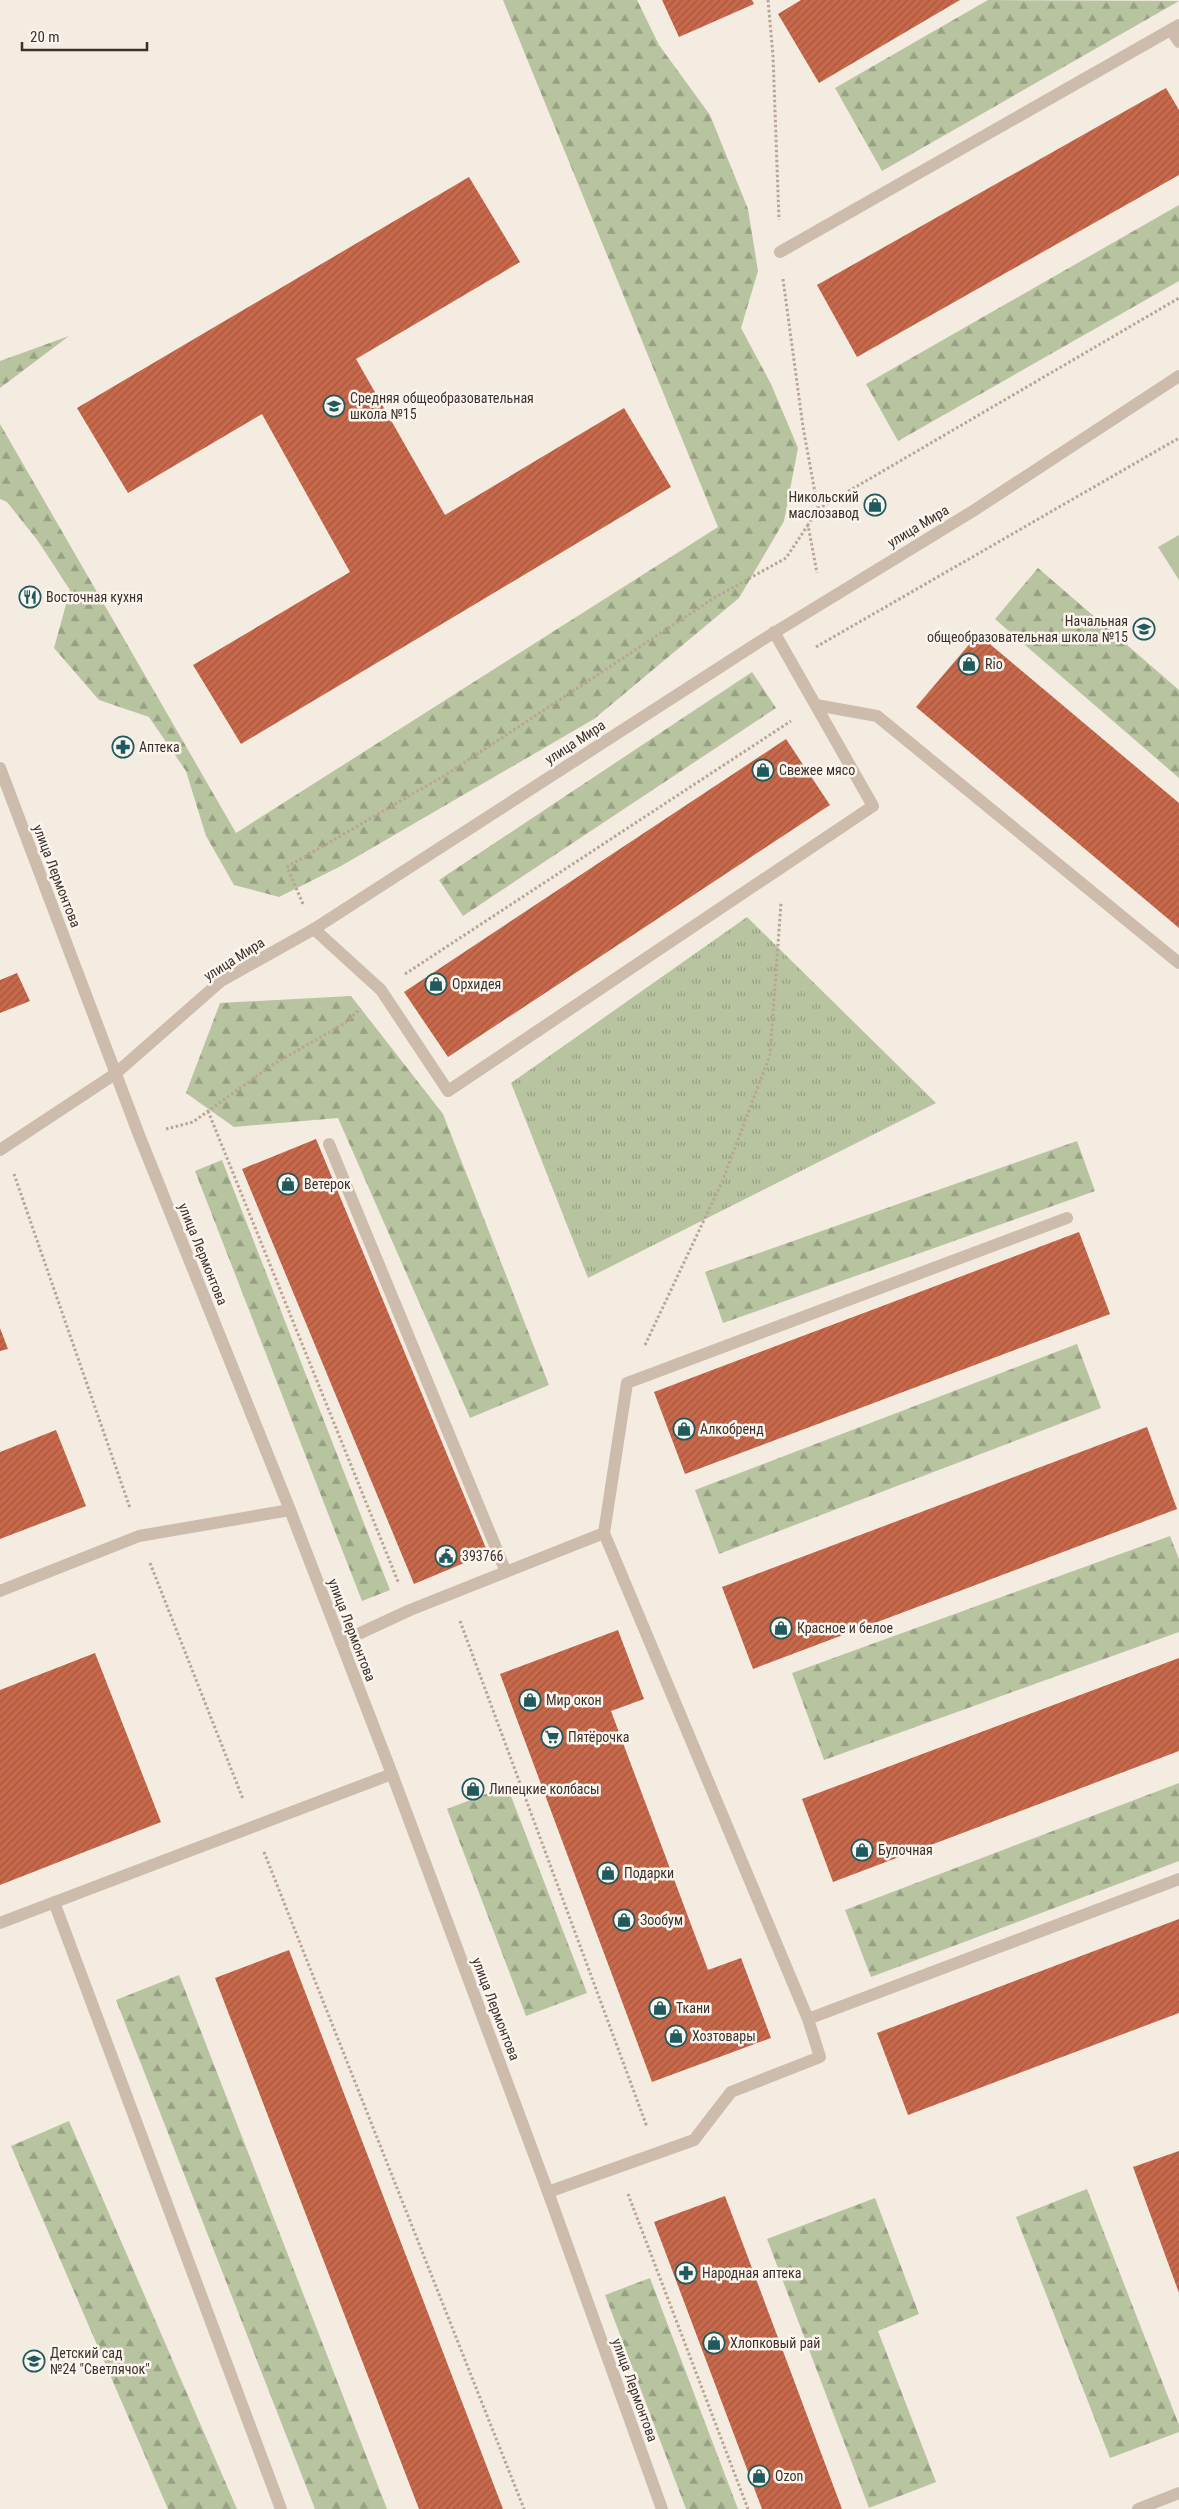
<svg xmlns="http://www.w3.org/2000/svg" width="1179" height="2509" viewBox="0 0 1179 2509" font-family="'Roboto Condensed',sans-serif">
	<defs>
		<pattern id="grass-tufts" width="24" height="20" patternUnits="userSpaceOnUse" patternTransform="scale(1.25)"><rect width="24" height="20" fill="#b8c4a0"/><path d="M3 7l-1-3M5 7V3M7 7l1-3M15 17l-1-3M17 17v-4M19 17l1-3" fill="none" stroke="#97a083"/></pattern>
		<pattern id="forest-firs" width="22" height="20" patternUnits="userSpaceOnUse" patternTransform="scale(1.25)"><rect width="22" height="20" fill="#b8c4a0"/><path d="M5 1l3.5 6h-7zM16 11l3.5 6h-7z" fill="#97a083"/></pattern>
		<pattern id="building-hatch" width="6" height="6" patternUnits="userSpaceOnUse" patternTransform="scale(1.25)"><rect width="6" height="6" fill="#c8694b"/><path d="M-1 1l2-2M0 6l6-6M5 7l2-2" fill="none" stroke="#a4573f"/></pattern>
	</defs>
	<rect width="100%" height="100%" fill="#f4ebe1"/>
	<path fill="url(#grass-tufts)" d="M747,917L936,1103L588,1278L511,1083Z"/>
	<path fill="url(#forest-firs)" d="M503,0H637L659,45L710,115L748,209L758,271L741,328L771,384L798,448L784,521L739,598L594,719L341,866L279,897L234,885L206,836L186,771L149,717L99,700L54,648L70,590L38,541L7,502L0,499V424L236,833L718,527Z
		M988,0L1179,1L882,171L835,88Z
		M1179,205V281L898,441L866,384Z
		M69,336L0,388V361Z
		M1038,568L1179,690V778L995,619Z
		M752,672L776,708L463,916L439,880Z
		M351,996L443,1114L549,1385L470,1418L338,1118L234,1127L186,1093L220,1003Z
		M1077,1141L1095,1191L723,1323L705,1272Z
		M222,1160L390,1590L362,1601L195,1171Z
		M1077,1344L1101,1408L719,1554L695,1490Z
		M1170,1536L1179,1559V1632L824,1760L792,1673Z
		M1179,1783V1861L871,1977L845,1910Z
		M507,1786L587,1993L526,2016L447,1809Z
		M179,1975L387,2509H315L116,2000Z
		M69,2121L237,2509H168L11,2146Z
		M1087,2189L1179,2425V2432L1110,2458L1016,2217Z
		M875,2198L919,2314L878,2331L936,2482L869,2508L767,2239Z
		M650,2278L738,2509H686L605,2295Z"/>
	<path fill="#b8c4a0" d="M1179,535V580L1158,547Z"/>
	<path fill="url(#building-hatch)" d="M662,0H752L754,4L679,37Z
		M801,0H960L819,83L778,14Z
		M1166,88L1179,110V175L857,357L817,285Z
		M469,177L520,262L356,359L445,515L624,408L671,487L241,744L193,665L350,572L262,414L128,493L77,408Z
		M978,634L1179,803V928L916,707Z
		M786,739L830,805L448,1057L404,992Z
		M17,973L30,1001L0,1013V980Z
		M316,1139L488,1553L414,1584L242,1169Z
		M1079,1232L1110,1314L685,1474L654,1392Z
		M0,1328L8,1349L0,1351Z
		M1147,1427L1177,1509L753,1669L722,1587Z
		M56,1430L86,1506L0,1539V1452Z
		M618,1630L644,1699L611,1711L708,1970L741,1958L771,2038L652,2082L500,1674Z
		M95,1653L161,1822L0,1885V1690Z
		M1179,1658V1751L833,1882L802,1799Z
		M1179,1919V2013L908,2115L877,2033Z
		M289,1950L503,2509H419L215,1978Z
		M1179,2151V2293L1133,2167Z
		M725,2196L842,2509H762L654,2222Z"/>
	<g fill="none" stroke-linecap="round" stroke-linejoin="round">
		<path stroke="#b9a596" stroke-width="3" stroke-dasharray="2.5 2.5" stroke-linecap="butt" d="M768,0L773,56L779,220
			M783,279L803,427L818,509L808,525L817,573
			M818,509L1179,298
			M816,647L1179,438
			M303,904L287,867L447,774L714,598L786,558L808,525
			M405,974L791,721
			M208,1111L399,1584
			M166,1129L193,1122L272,1065L345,1023L359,1010
			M14,1174L130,1508
			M645,1345L722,1182L770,1055L781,903
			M150,1563L243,1799
			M460,1621L647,2127
			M264,1852L524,2509
			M628,2194L748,2509"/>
		<path stroke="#cdbbac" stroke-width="12" d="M1171,30L1179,42
			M780,252L1179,25
			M816,705L877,716L1179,963
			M314,929L381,990L448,1091L873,806L774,632
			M329,1144L506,1572
			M604,1533L627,1383L1067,1218
			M0,1591L139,1536L290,1510
			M341,1642L410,1610L604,1533L808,2019L1179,1879
			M54,1902L281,2509
			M0,1923L392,1774
			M548,2192L694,2140L731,2092L820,2057L808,2019"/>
		<path stroke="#cdbbac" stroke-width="12" d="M0,1150L115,1074
			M1138,2509L1179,2493"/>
		<path stroke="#cdbbac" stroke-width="12" d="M0,768L139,1135L290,1510L392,1774L548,2192L662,2509
			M115,1074L221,981L314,929L759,642L973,511L1179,376"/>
	</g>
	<defs>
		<g id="school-ring" transform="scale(1.125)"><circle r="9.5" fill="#fbf5ee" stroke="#1f5a5e" stroke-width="1.5"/><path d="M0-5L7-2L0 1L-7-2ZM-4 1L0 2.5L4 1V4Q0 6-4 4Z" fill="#1f5a5e"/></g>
		<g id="shop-ring" transform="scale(1.125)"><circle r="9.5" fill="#fbf5ee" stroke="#1f5a5e" stroke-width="1.5"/><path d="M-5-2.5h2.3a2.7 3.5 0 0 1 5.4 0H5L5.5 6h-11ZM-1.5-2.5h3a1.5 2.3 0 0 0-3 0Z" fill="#1f5a5e"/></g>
		<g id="restaurant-ring" transform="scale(1.125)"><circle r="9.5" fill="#fbf5ee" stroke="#1f5a5e" stroke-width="1.5"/><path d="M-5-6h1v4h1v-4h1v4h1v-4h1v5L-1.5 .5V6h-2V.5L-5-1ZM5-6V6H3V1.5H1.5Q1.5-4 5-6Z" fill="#1f5a5e"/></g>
		<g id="pharmacy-ring" transform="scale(1.125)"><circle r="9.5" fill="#fbf5ee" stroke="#1f5a5e" stroke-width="1.5"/><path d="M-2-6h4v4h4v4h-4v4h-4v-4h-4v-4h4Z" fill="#1f5a5e"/></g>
		<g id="civic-ring" transform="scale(1.125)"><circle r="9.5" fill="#fbf5ee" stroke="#1f5a5e" stroke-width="1.5"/><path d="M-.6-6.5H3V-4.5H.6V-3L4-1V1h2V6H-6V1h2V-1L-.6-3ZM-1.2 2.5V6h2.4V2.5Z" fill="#1f5a5e"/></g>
		<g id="supermarket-ring" transform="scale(1.125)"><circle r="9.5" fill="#fbf5ee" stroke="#1f5a5e" stroke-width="1.5"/><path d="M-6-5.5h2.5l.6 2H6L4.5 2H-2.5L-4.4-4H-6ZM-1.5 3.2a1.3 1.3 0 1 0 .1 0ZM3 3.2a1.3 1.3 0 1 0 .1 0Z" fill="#1f5a5e"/></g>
	</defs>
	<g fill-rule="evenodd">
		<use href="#school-ring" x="334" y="406"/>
		<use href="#shop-ring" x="875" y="505"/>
		<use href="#restaurant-ring" x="30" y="597"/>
		<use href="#school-ring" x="1144" y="629"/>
		<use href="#shop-ring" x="969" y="664"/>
		<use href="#pharmacy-ring" x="123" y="747"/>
		<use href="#shop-ring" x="763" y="770"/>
		<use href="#shop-ring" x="436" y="984"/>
		<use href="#shop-ring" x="288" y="1184"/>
		<use href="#shop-ring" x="684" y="1429"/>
		<use href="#civic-ring" x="446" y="1556"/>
		<use href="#shop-ring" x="781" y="1628"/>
		<use href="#shop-ring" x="530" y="1700"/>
		<use href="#supermarket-ring" x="552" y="1737"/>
		<use href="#shop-ring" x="473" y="1789"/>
		<use href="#shop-ring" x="862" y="1850"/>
		<use href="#shop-ring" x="608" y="1873"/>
		<use href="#shop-ring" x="624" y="1920"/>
		<use href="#shop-ring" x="660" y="2008"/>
		<use href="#shop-ring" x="676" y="2036"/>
		<use href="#pharmacy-ring" x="686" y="2273"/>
		<use href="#shop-ring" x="714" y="2343"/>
		<use href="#school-ring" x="34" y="2361"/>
		<use href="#shop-ring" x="759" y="2476"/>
	</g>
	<g text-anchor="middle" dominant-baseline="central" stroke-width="5" stroke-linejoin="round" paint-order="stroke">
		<g font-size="14" fill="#3b302b" stroke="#fbf5ee" text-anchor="start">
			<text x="350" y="398">Средняя общеобразовательная<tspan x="350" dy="16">школа №15</tspan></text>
			<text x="859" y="497" text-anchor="end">Никольский<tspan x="859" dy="16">маслозавод</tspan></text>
			<text x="46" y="597">Восточная кухня</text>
			<text x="1128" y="621" text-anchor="end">Начальная<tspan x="1128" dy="16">общеобразовательная школа №15</tspan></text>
			<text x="985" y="664">Rio</text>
			<text x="139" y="747">Аптека</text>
			<text x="779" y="770">Свежее мясо</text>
			<text x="452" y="984">Орхидея</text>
			<text x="304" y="1184">Ветерок</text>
			<text x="700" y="1429">Алкобренд</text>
			<text x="462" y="1556">393766</text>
			<text x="797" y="1628">Красное и белое</text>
			<text x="546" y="1700">Мир окон</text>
			<text x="568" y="1737">Пятёрочка</text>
			<text x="489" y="1789">Липецкие колбасы</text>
			<text x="878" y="1850">Булочная</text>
			<text x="624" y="1873">Подарки</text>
			<text x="640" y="1920">Зообум</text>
			<text x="676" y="2008">Ткани</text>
			<text x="692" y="2036">Хозтовары</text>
			<text x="702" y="2273">Народная аптека</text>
			<text x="730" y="2343">Хлопковый рай</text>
			<text x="50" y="2353">Детский сад<tspan x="50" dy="16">№24 "Светлячок"</tspan></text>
			<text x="775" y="2476">Ozon</text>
		</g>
		<g font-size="14" fill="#3b302b" stroke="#fbf5ee">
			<text transform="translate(918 526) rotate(-31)">улица Мира</text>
			<text transform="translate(575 742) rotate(-33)">улица Мира</text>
			<text transform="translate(57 876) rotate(69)">улица Лермонтова</text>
			<text transform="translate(234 959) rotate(-32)">улица Мира</text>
			<text transform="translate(203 1254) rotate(68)">улица Лермонтова</text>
			<text transform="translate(352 1630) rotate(69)">улица Лермонтова</text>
			<text transform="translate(496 2009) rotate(69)">улица Лермонтова</text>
			<text transform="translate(635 2390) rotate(70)">улица Лермонтова</text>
		</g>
	</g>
	<path d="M22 42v8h125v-8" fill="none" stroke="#3b302b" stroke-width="2.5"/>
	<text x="30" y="42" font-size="15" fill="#3b302b" stroke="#fbf5ee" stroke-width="4" paint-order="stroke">20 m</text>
</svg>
